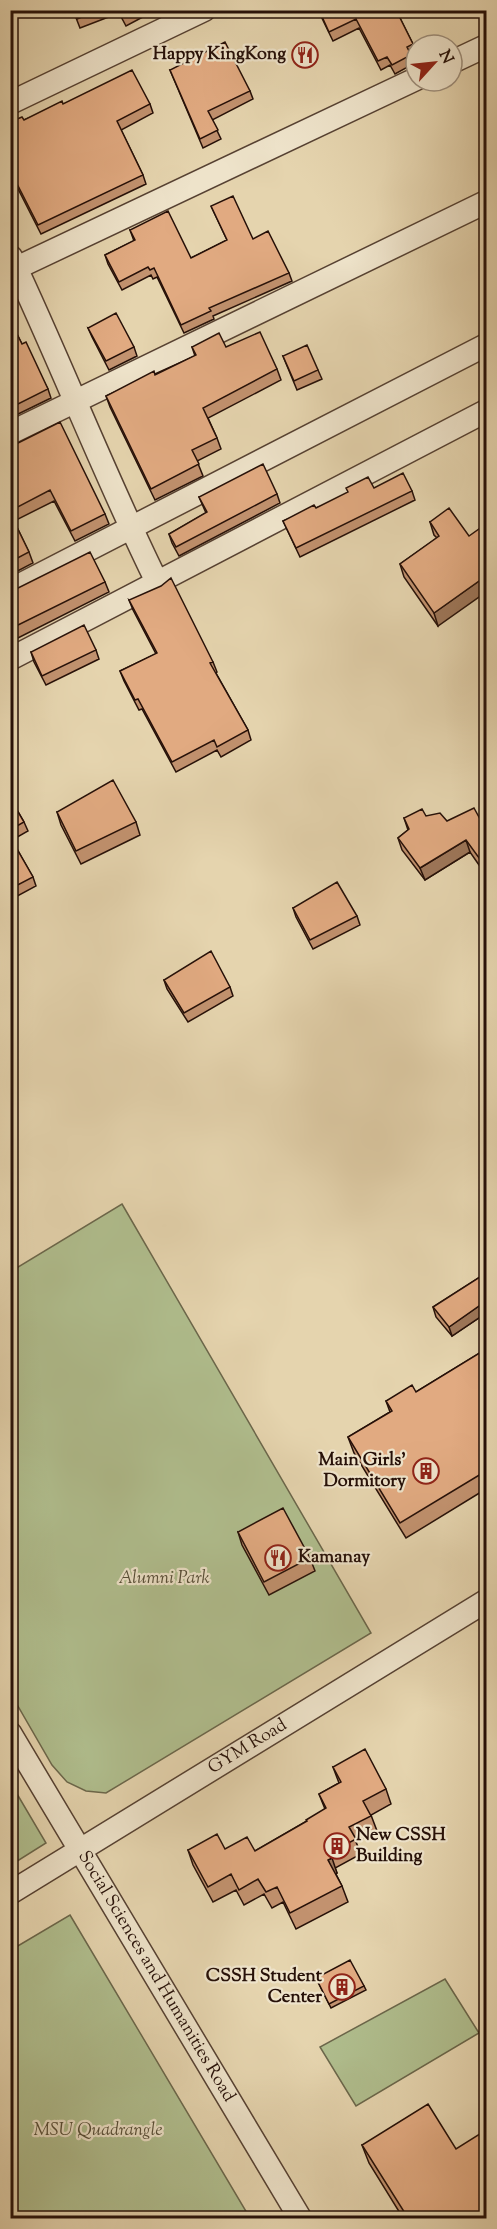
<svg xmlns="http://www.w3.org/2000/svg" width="497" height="2229" viewBox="0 0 497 2229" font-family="'Sorts Mill Goudy',serif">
	<rect width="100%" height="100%" fill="#e5d4ae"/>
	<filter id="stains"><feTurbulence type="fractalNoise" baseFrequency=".00333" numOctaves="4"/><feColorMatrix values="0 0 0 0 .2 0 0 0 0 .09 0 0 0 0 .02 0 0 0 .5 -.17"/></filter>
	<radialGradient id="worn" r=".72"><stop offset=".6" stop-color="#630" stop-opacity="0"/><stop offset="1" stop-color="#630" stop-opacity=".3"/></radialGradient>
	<path fill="#b0be8e" stroke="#6b674b" stroke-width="1.5" d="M122,1204L371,1633L106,1793L86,1791L67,1782L52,1765L11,1694L10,1272Z
		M10,1782L46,1843L11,1865H10Z
		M70,1915L250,2218H11V1950Z
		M445,1979L479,2033L356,2106L320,2047Z"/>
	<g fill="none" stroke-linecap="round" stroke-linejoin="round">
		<g stroke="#564132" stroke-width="25">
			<g id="minor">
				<path d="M452,62L486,46"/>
				<path d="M10,103L204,10"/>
				<path d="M11,257C62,365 105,477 158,584"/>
				<path d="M10,271L416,79"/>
				<path d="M10,433L486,202"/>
				<path d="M10,590L486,345"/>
				<path d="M10,659L486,411"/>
				<path id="s1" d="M10,1733L300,2218"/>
				<path id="s2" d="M10,1893L486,1601"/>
			</g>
		</g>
		<use href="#minor" stroke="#eee3ca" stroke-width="22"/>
	</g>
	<path fill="#c2926f" stroke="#261008" stroke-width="1.5" d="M10,10H23L10,16Z
		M73,10H156L126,26L119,13L80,28Z
		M318,10H396L413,44L416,51V52L412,55L415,63L395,74L390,65L381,70L359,28L333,41Z
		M170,70L250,91L253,99L212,120L221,139L203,148Z
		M63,104H150L153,113L121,130L143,175L146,184L41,234L10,173V122L24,120Z
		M211,206L253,239L289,273L292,281L213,316L214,319L184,333L157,277L153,279L151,275L122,290L108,264L105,255L134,241L130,230L191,258L227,240Z
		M10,320L22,344L48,389L51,398L10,418Z
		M88,328L134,347L137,356L109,370L92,337Z
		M192,347H226L277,369L281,380L208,418L217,438L221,449L197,461L203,476L155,500L110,407L106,396L195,356Z
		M283,356L318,370L322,379L297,390Z
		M10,447L105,514L109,524L75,541L54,501L14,521L29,552L33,563L10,575Z
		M374,488L412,491L415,500L300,557L283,521L316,508Z
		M277,494L280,503L179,556L172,543L169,534L206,513L199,497Z
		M430,522L469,536L438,626L404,577L400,564L437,538L434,535Z
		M105,582L109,592L10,642V592Z
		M129,600L213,662L217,672L216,673L248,730L251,740L221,757L217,750L176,772L142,709L139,710L124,681L120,671L156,654L133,610Z
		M96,650L99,659L46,685L34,662L31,652Z
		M10,798L24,822L28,831L12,840L33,877L36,886L10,900Z
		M57,812L136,822L140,835L81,864L61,825Z
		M426,816L486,830V875L470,852L425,880L402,850L398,838L408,830L404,818Z
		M293,908L357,916L360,925L313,949L296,917Z
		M164,980L230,987L233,996L188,1022L167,989Z
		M486,1273V1313L452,1336L436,1317L433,1307Z
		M486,1349V1489L406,1538L354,1453L348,1437L390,1412L386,1401L416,1392Z
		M238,1532L310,1558L315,1571L269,1595L242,1545Z
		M333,1767L386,1789L391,1804L371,1815L377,1831L356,1842L361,1854L335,1868L337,1873L336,1874L342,1886L348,1902L296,1929L283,1902L272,1908L264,1894L244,1905L236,1890L213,1902L193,1865L188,1850L225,1849L255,1851L307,1821L325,1809L319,1794L339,1783Z
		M316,1978L364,1986L366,1990L331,2008Z
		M362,2145L456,2149L486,2218H403L369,2163Z"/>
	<path fill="#9e775a" stroke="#261008" stroke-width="1.5" d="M486,576V592L438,626L434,613Z
		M466,840L470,852L425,880L420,868Z
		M486,859V874L482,862Z
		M486,1301V1313L452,1336L449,1327Z
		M332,1858L337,1873L334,1875L328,1860Z"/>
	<path fill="#e1aa81" stroke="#261008" stroke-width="1.5" d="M73,10H99L77,19Z
		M119,10H136L123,17Z
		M319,10H396L413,44L407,47L411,55L392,65L387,57L378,61L356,19L329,32Z
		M225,42L250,91L208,111L218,130L200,139L170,70Z
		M132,70L150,104L117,121L143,175L38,225L10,170V122L22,117L24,120L62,101L63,104Z
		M233,196L253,239L268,231L289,273L209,308L211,311L181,325L154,268L150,270L148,267L119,282L105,255L135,240L130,230L168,211L191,258L227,240L211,206Z
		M116,313L134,347L106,361L88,328Z
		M10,320L22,344L26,342L48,389L10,408Z
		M260,332L277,369L203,408L217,438L192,450L199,464L151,489L106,396L154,371L155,375L196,355L192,347L219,333L226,347Z
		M307,345L318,370L294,381L283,356Z
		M60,422L105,514L71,531L50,490L10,511V447Z
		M263,464L277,494L176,547L169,534L207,512L199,497Z
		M403,473L412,491L296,548L283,521L314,505L316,508L348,492L346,488L368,477L374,488Z
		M449,508L469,536L486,524V576L434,613L400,564L439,536L430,522Z
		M10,513L29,552L10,562Z
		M90,552L105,582L10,629V592Z
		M171,578L213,662L210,663L248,730L217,747L214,740L172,762L138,699L135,700L120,671L157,653L129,600L161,586Z
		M84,625L96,650L42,676L31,652Z
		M113,780L136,822L76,851L57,812Z
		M10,798L24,822L10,830Z
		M474,808L486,830V859L482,862L466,840L420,868L398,838L409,829L404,818L422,809L426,816L440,813L447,821Z
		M10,837L33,877L10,889Z
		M337,882L357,916L310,940L293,908Z
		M211,951L230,987L184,1013L164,980Z
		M486,1273V1301L449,1327L433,1307Z
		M486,1349V1471L400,1523L348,1437L392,1411L386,1401L412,1385L416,1392Z
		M283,1508L310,1558L264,1582L238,1532Z
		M365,1749L386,1789L363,1801L371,1816L349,1827L356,1839L330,1853L332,1858L328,1860L342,1886L290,1913L277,1887L266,1892L258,1879L239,1890L231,1874L208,1887L188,1850L217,1834L225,1849L247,1837L255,1851L307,1821L306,1820L326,1808L319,1794L341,1782L333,1767Z
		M350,1960L364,1986L329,2004L316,1978Z
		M428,2104L456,2149L486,2130V2218H408L362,2145Z"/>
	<defs>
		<g id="restaurant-ring" transform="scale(1.35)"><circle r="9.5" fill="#eee3ca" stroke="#8f2418" stroke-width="1.5"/><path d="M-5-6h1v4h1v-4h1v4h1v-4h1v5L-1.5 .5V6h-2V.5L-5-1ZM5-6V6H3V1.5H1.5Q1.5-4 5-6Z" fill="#8f2418"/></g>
		<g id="building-ring" transform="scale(1.35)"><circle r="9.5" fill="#eee3ca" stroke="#8f2418" stroke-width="1.5"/><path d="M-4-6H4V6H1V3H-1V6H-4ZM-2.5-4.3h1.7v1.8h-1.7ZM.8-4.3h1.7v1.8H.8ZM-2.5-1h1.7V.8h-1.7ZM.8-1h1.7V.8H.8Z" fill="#8f2418"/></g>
	</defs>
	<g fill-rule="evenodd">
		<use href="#restaurant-ring" x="305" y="55"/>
		<use href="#building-ring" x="426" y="1471"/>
		<use href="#restaurant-ring" x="278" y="1558"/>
		<use href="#building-ring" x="337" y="1846"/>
		<use href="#building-ring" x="342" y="1987"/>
	</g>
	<g text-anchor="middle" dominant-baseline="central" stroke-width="4.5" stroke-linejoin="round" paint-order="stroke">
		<g font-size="18" font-weight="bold" fill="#261008" stroke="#eee3ca" text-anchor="end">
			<text x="286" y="55">Happy KingKong</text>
			<text x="406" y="1461">Main Girls'<tspan x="406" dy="21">Dormitory</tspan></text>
			<text x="298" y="1558" text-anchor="start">Kamanay</text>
			<text x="356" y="1836" text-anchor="start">New CSSH<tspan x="356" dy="21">Building</tspan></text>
			<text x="322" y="1977">CSSH Student<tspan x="322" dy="21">Center</tspan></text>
		</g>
		<g font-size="18" font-style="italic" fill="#564d37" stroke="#eee3ca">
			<text x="164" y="1579">Alumni Park</text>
			<text x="98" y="2131">MSU Quadrangle</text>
		</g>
		<g font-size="18" fill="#261008" stroke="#eee3ca">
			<text stroke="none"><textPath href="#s2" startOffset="279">GYM Road</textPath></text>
			<text stroke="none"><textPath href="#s1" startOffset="284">Social Sciences and Humanities Road</textPath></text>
		</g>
	</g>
	<rect width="497" height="2229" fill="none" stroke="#e5d4ae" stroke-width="36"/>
	<rect x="12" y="12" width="473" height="2205" fill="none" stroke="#261008" stroke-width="3"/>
	<rect x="18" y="18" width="461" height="2193" fill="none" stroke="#261008" stroke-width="1.5"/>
	<g transform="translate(434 63) rotate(63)"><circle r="28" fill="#eee3ca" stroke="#9e8f7c" stroke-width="1.5"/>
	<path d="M0-4.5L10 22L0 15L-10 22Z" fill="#8f2418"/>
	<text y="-9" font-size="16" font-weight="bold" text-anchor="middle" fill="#261008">N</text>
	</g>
	<rect width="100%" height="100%" filter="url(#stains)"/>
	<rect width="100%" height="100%" fill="url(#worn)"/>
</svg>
